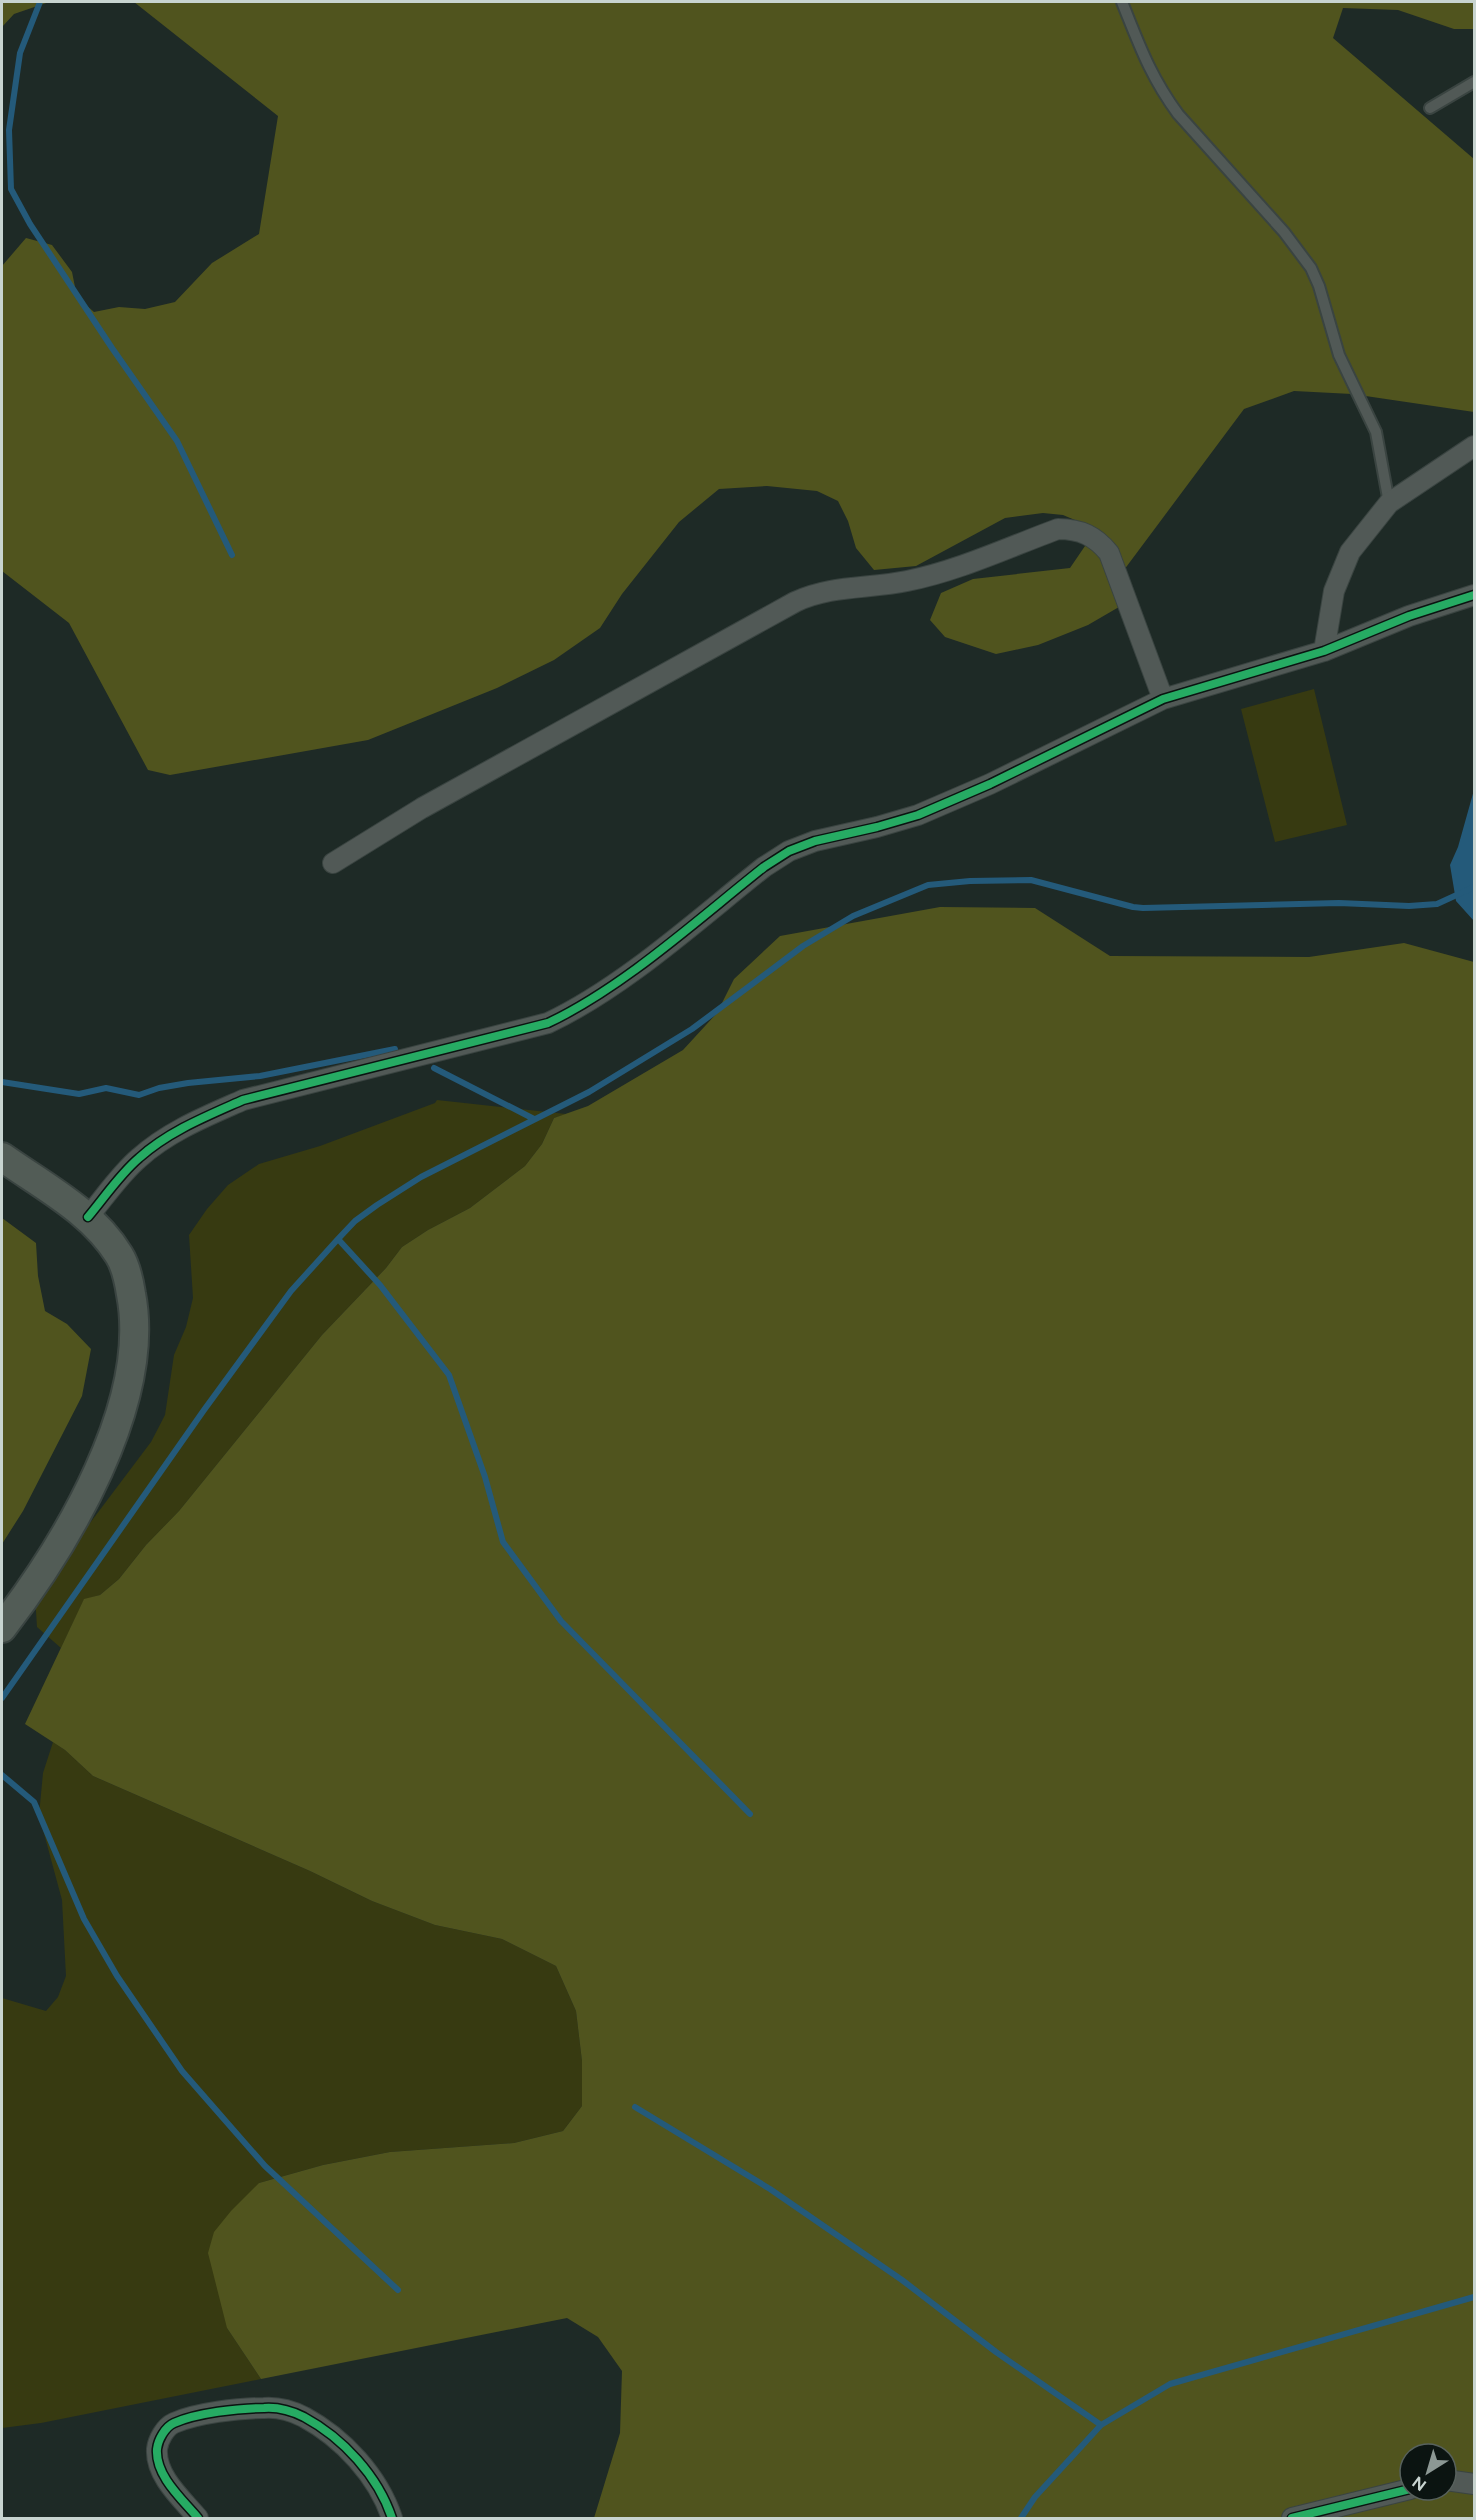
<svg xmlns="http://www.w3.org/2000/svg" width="1476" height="2520" viewBox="0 0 1476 2520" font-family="Figtree,sans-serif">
	<rect width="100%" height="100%" fill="#1e2a26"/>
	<path fill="#373a11" d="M1314,689L1347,825L1275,842L1241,709Z
		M437,1100L566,1114L554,1118L542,1144L525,1166L470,1208L428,1230L402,1247L386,1268L322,1335L179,1511L146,1545L119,1579L100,1595L84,1600L61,1648L37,1627L35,1596L151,1442L165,1415L174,1355L186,1327L193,1298L189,1235L207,1209L228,1185L259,1164L320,1146L435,1103Z
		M53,1742L65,1750L93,1776L310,1871L372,1901L435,1925L502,1939L556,1966L576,2011L582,2061V2106L563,2131L514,2143L390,2152L323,2165L259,2183L227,2328L261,2379L41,2423L2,2428V1998L46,2011L58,1997L66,1976L62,1900L39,1815L43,1773Z"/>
	<path fill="#50541e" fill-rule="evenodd" d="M2,2H49L14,14L2,27Z
		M134,2H1474V29H1454L1398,10L1343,8L1333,38L1474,159V412L1352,394L1294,391L1244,409L1124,570L1131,600L1088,625L1038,645L996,654L945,637L930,620L941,593L973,579L1070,568L1085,546L1082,523L1063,515L1043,513L1005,518L916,566L874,570L856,548L848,521L838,501L817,491L767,486L719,489L679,522L622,594L600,628L554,660L497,688L368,740L170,775L148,770L69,623L2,571V266L26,238L52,245L72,272L77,297L94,312L119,307L145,309L175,302L212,263L259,234L278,116Z
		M940,907L1035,908L1110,956L1309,957L1404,943L1474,962V2518H594L620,2433L622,2371L598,2337L567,2318L261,2379L227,2328L208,2253L214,2232L231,2211L259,2183L323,2165L390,2152L514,2143L563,2131L582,2106V2061L576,2011L556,1966L502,1939L435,1925L372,1901L310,1871L93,1776L65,1750L25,1724L84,1599L100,1595L119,1579L146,1545L179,1511L322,1335L386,1268L402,1247L428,1230L470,1208L525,1166L542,1144L554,1118L588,1106L683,1050L717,1013L734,979L780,936ZM1410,2454H1446V2490H1410Z
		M2,1218L36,1243L38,1276L45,1311L67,1324L91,1349L82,1396L23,1511L2,1544Z"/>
	<path fill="#245a7a" d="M1474,790V921L1456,901L1450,865L1458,847Z"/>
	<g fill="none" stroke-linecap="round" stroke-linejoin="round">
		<path stroke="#245a7a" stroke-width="6" d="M40,2L20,53L9,130L11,189L30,224L112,348L177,441L232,555
			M434,1068L534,1119
			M2,1082L79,1094L106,1088L139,1095L159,1088L188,1083L260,1076L395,1049
			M338,1239L380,1285L449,1375L485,1477L503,1542L561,1621L750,1814
			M2,1698L204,1410L291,1291L338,1239L355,1221L377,1205L421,1177L589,1092L692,1029L803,946L853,916L928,885L970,881L1031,880L1133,907L1143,908L1339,903L1409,906L1437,904L1474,887
			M2,1775L34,1802L84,1919L117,1976L182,2071L265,2166L398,2290
			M635,2107L770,2189L902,2280L996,2352L1101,2425
			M1021,2518L1035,2497L1101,2425L1170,2384L1474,2297"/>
		<g stroke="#3a4441" stroke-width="14">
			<path id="lane" d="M1122,2C1139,44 1150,76 1178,114L1284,232L1311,268L1319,286L1339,355L1376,432L1389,503
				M1430,108L1474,82"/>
		</g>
		<g stroke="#3a4441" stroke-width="22">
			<path id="street" d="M1324,651L1334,591L1350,552L1389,503L1474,446
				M333,863L422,808L795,602C831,585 868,589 907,581C958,571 1009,547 1058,529C1081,529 1095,536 1109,553L1163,699
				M88,1217C104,1198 120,1174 139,1158C169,1131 207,1116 243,1100L548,1023C624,987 697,920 764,867L789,851L815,841L877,827L918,815L990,784L1163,699L1324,651L1409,616L1474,595
				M1446,2480L1474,2484
				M198,2518C183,2500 155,2476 157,2449C158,2440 165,2427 174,2423C196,2413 239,2408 264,2408C277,2407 292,2411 304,2417C343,2438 378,2476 392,2518
				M1292,2518L1410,2489"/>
		</g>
		<g stroke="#3a4441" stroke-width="32">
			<path id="secondary" d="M2,1157C43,1186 92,1211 119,1255C126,1266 129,1281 131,1294C152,1403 66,1545 2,1628"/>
		</g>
		<use href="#lane" stroke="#515956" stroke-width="10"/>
		<use href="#street" stroke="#515956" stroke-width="20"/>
		<use href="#secondary" stroke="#525c56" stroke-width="28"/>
		<g stroke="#0b1411" stroke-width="11">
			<path id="cycleway" d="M88,1217C104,1198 120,1174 139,1158C169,1131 207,1116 243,1100L548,1023C624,987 697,920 764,867L789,851L815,841L877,827L918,815L990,784L1163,699L1324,651L1409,616L1474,595
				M198,2518C183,2500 155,2476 157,2449C158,2440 165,2427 174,2423C196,2413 239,2408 264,2408C277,2407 292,2411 304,2417C343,2438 378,2476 392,2518
				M1292,2518L1410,2489"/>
		</g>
		<use href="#cycleway" stroke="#26ab63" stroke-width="8"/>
	</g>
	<rect width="1476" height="2520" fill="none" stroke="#c8d4d0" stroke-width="6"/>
	<g transform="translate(1428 2472) rotate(217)"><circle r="28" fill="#0b1411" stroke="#57615d" stroke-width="1.5"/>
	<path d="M0-4.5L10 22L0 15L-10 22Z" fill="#8c9894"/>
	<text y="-9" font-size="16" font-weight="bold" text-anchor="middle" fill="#c8d4d0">N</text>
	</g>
</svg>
